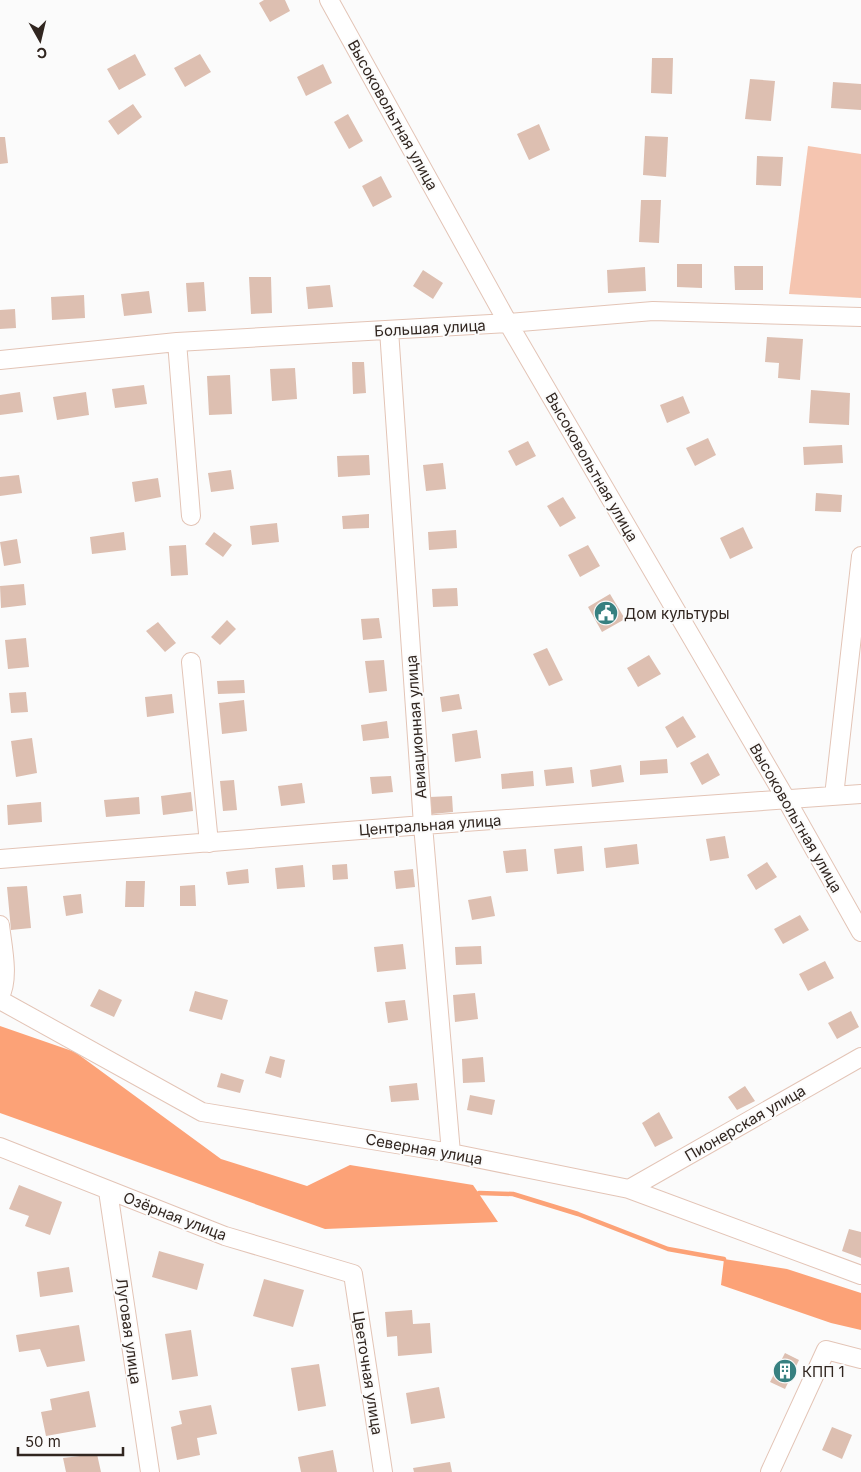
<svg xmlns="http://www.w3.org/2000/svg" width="861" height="1472" viewBox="0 0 861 1472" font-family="Inter,sans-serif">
	<rect width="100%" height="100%" fill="#fbfbfb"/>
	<path fill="#f5c5b0" d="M808,146L861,154V298L789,294Z"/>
	<path fill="#fca277" d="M0,1026L75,1052L221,1159L307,1186L350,1165L473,1185L498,1222L325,1229L0,1113Z
		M724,1259L787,1269L861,1293V1330L831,1323L721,1285Z"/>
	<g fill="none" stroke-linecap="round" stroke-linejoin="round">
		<path stroke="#fca277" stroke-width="4.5" d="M479,1193L513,1194L578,1214L668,1249L724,1259"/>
	</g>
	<path fill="#ddbfb1" d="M264,0H285L290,11L270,22L259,3Z
		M135,54L146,75L119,90L107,69Z
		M200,54L211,72L185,87L174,68Z
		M652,58H673L672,94L651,93Z
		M323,64L332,83L306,96L297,77Z
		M750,79L775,81L771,121L745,119Z
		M833,82L861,84V110L831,108Z
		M133,104L142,117L118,135L108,121Z
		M348,114L363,141L349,149L334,122Z
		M539,124L550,150L529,160L517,134Z
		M645,136L668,137L666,177L643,175Z
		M0,137H5L8,163L0,164Z
		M757,156L783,157L781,186L756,185Z
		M381,176L392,197L373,207L362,186Z
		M641,200H661L659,243L639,242Z
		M677,264H702V288L677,287Z
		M734,266H763V290H735Z
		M645,267L646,291L608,293L607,270Z
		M423,270L443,283L433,299L413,286Z
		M249,277H271L272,313L251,314Z
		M204,282L206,311L188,312L186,283Z
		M330,285L333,307L308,309L306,287Z
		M149,291L152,313L124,316L121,294Z
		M84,295L85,318L52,320L51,297Z
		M15,309L16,328L0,329V310Z
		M767,337L803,339L800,380L778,378L779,363L765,362Z
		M352,362H364L366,393L353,394Z
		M295,368L297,399L272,401L270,369Z
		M230,375L232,414L209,415L207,376Z
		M144,385L147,404L115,408L112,389Z
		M811,390L850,393L849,425L809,423Z
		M20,392L23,412L0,415V395Z
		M86,392L89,415L57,420L53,397Z
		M683,396L690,413L667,423L660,405Z
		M708,438L716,455L695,466L686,448Z
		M528,441L536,456L516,466L508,451Z
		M842,445L843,463L804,465L803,447Z
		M369,455L370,475L338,477L337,456Z
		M443,463L446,489L426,491L423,465Z
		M231,470L234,489L211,492L208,473Z
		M19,475L22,493L0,496V477Z
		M158,478L161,497L135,502L132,482Z
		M816,493L842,495L841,512L815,511Z
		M563,497L576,518L560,527L547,506Z
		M369,514V528L343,529L342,516Z
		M277,523L279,542L252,545L250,526Z
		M743,527L753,548L730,559L720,538Z
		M456,530L457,548L429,550L428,532Z
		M124,532L126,550L92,554L90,537Z
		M214,532L232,545L223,557L205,544Z
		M17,539L21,563L4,566L0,542Z
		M186,545L188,575L171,576L169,546Z
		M588,545L600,566L580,577L568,555Z
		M24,584L26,605L1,608L0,586Z
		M457,588L458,606L433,607L432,589Z
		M610,594L625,619L602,632L588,607Z
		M379,618L382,638L363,640L361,619Z
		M227,620L236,629L220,645L211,637Z
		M158,622L176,643L165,652L146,631Z
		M26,638L29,667L8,669L5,640Z
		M547,648L563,680L549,686L533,654Z
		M649,655L661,674L638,687L627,668Z
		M384,660L387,691L369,693L365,661Z
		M244,680L245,693L218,694L217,681Z
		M26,692L28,712L11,713L9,693Z
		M172,694L174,713L147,717L145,697Z
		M459,694L462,709L442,712L440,697Z
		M244,700L247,731L222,734L219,703Z
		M683,716L696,737L677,748L665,727Z
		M387,721L389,738L363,741L361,725Z
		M477,730L481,758L455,762L452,734Z
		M32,738L37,773L16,777L11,741Z
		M708,753L720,775L702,785L690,763Z
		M667,759L668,773L640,775V761Z
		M621,765L624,782L592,787L590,770Z
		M572,767L574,783L546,786L544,770Z
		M533,771L534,786L502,789L501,774Z
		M391,776L393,792L372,794L370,777Z
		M234,780L237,810L223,811L220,781Z
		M302,783L305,803L281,806L278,786Z
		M191,792L193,811L163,815L161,796Z
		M452,796L453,812L432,814L430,797Z
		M139,797L140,814L106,817L104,800Z
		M41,802L42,822L8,825L7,805Z
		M725,836L729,858L710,861L706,839Z
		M637,844L639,864L606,868L604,848Z
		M582,846L584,871L557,874L554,849Z
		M526,849L528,871L506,873L503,851Z
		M767,862L777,877L756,890L747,875Z
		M347,864L348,879L333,880L332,865Z
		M303,865L305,887L277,889L275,868Z
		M248,869L249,883L228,885L226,872Z
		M413,869L415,887L396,889L394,871Z
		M126,881H145L144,907H125Z
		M195,885L196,906H180V886Z
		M27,886L31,928L11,930L7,887Z
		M81,894L83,913L66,916L63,896Z
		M491,896L495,916L472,920L468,900Z
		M800,915L809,930L783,944L774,929Z
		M403,944L406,969L377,972L374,947Z
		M481,946L482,964L456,965L455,947Z
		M825,961L834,978L808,991L799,974Z
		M99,989L122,1000L114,1017L90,1006Z
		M195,991L228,1000L222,1020L189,1011Z
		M475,993L478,1019L455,1022L453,995Z
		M405,1000L408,1020L388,1023L385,1002Z
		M851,1011L859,1027L837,1039L828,1023Z
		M270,1056L285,1060L281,1078L265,1073Z
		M483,1057L485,1082L463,1083L462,1059Z
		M221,1073L244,1080L240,1093L217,1087Z
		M417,1083L419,1100L391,1102L389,1086Z
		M745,1086L755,1101L737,1110L728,1097Z
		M470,1095L495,1100L492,1115L467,1110Z
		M659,1112L673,1138L655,1147L642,1123Z
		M19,1185L62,1202L50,1235L25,1226L29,1216L9,1209Z
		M849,1229L861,1232V1258L842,1251Z
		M159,1251L204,1264L197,1290L152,1277Z
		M69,1267L73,1292L40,1297L37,1272Z
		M264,1279L304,1290L293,1327L253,1316Z
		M412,1310L413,1324L430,1323L432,1353L398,1356L397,1336L387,1337L385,1312Z
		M79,1325L85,1361L47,1367L40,1349L19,1352L16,1335Z
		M191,1330L198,1376L172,1380L165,1334Z
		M785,1353L799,1360L785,1389L770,1382Z
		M319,1364L326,1406L298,1411L291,1368Z
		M439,1387L445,1418L411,1424L406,1393Z
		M89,1391L96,1427L46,1436L41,1412L52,1410L50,1399Z
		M211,1405L217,1434L197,1438L200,1455L177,1460L171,1427L182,1424L179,1411Z
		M832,1427L852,1435L842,1459L822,1450Z
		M333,1450L337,1472H301L298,1457Z
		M97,1454L101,1472H66L63,1458Z
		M450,1462L452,1472H414L413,1468Z"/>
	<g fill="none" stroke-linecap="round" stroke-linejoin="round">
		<g stroke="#e3c4b6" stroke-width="20">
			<path id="minor" d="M329,0L508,323L786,799L861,932
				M389,330L423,825L451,1153
				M177,342L191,516
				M0,360L177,342L508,323L653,311L861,317
				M191,662L209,843
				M834,796L861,556
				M0,859L423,825L861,794
				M0,925C2,944 10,978 0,996
				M0,1000L202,1112L451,1153L629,1189L861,1275
				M0,1147L225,1236L353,1274L383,1472
				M629,1189L861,1057
				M108,1191L150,1472
				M770,1472L826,1350L861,1359"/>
		</g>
		<use href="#minor" stroke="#fff" stroke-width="18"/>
	</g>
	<defs>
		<g id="civic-disc" transform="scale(1.25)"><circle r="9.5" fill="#378080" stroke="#fbfbfb"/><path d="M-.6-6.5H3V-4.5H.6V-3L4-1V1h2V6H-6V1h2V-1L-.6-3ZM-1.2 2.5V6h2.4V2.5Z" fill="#fff"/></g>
		<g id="building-disc" transform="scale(1.25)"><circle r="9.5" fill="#378080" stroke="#fbfbfb"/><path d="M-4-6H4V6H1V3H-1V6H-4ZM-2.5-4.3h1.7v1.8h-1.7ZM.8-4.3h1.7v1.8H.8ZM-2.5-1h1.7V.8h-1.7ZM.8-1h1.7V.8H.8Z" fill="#fff"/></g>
	</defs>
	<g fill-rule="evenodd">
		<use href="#civic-disc" x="606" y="613"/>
		<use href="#building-disc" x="785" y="1371"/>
	</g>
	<g text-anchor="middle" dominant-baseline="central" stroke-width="4" stroke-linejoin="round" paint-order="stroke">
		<g font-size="15" fill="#312620" stroke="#fbfbfb">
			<text transform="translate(393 115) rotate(61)">Высоковольтная улица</text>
			<text transform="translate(430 328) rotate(-3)">Большая улица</text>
			<text transform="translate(592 467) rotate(60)">Высоковольтная улица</text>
			<text transform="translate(416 727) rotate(-94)">Авиационная улица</text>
			<text transform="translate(796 818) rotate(60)">Высоковольтная улица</text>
			<text transform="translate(430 825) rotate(-4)">Центральная улица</text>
			<text transform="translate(745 1123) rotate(-30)">Пионерская улица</text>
			<text transform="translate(424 1149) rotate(10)">Северная улица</text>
			<text transform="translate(175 1216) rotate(21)">Озёрная улица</text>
			<text transform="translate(129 1331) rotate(82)">Луговая улица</text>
			<text transform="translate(368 1373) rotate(81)">Цветочная улица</text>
		</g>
		<g font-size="15" fill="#312620" stroke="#fbfbfb" text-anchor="start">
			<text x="624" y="613">Дом культуры</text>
			<text x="802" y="1371">КПП 1</text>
		</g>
	</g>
	<g transform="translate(40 40) rotate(172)" stroke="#fbfbfb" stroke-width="4" paint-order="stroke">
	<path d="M0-4L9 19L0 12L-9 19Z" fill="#312620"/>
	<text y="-8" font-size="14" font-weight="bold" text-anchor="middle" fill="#312620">С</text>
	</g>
	<path d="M18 1447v8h105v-8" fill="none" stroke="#312620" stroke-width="2.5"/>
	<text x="25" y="1447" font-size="15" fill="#312620" stroke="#fbfbfb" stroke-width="4" paint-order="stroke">50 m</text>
</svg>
